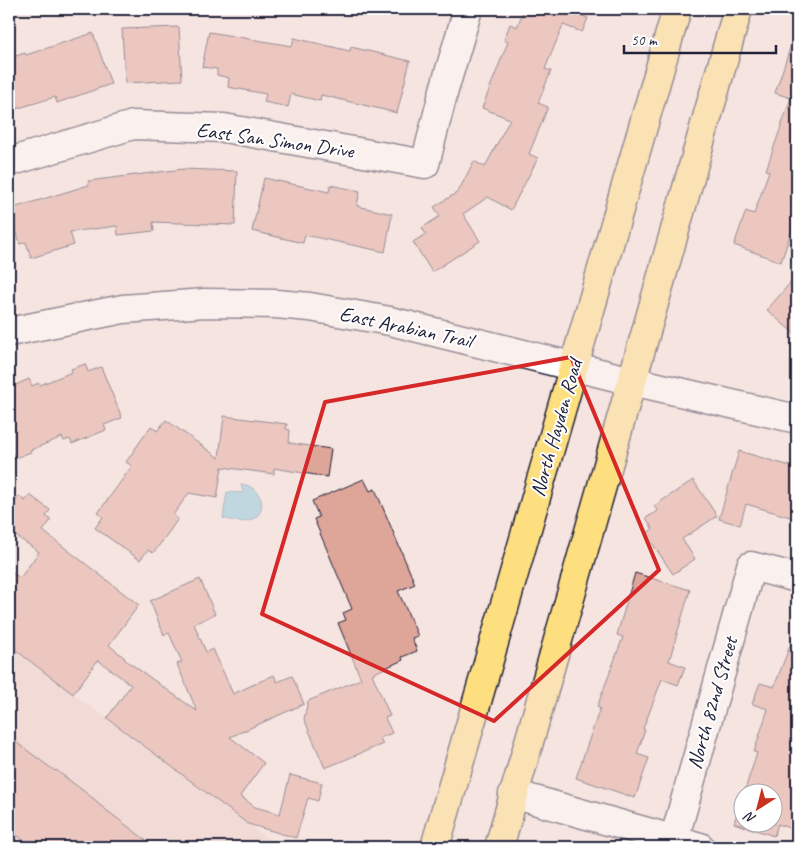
<svg xmlns="http://www.w3.org/2000/svg" width="806" height="856" viewBox="0 0 806 856" font-family="Caveat,sans-serif">
	<rect width="100%" height="100%" fill="#f5e4e0"/>
	<filter id="ink" filterUnits="userSpaceOnUse"><feTurbulence type="fractalNoise" baseFrequency=".02" numOctaves="2"/><feDisplacementMap in="SourceGraphic" scale="10" xChannelSelector="R" yChannelSelector="G"/><feConvolveMatrix kernelMatrix="1 2 1 2 8 2 1 2 1" color-interpolation-filters="sRGB"/></filter>
	<g filter="url(#ink)">
		<path fill="#eed1cb" d="M9,646L279,847H9Z"/>
		<path fill="#80c8e0" stroke="#5a869e" d="M241,484C263,486 271,516 247,521C240,523 230,520 223,518L227,492L243,493Z"/>
		<path fill="#dea599" stroke="#22223b" fill-rule="evenodd" d="M524,9H569L568,10L588,18L582,32L563,25L545,69L551,71L538,103L548,107L529,154L538,158L511,210L488,197L463,214L480,241L432,272L413,242L426,234L422,228L440,216L434,207L458,192L474,161L485,167L510,119L482,108L508,42L504,40L510,24L517,27Z
			M179,27L182,80L125,83L122,29Z
			M209,32L292,46L294,38L350,51L351,47L410,61L397,113L321,95L320,101L291,94L288,107L264,102L266,94L228,87L229,78L217,75V69L202,67Z
			M93,33L111,84L57,103L55,97L9,111V58L25,53L26,55Z
			M794,36L797,37V224L794,223L781,262L734,245L746,211L754,214L769,171L766,170L791,98L775,93Z
			M183,169L237,171L235,225L153,222L154,231L118,235L117,226L70,232L74,245L31,258L26,242L20,244L10,209L89,185L88,181Z
			M264,178L329,192L330,185L360,191L357,206L392,214L385,252L305,235L303,243L252,231Z
			M797,275V336L767,310Z
			M85,364L88,372L101,367L122,418L104,425L106,430L72,444L70,439L64,441L62,437L31,450V452L15,458L13,453L9,455V388L29,379L32,386L39,383L40,385L72,372L71,369Z
			M224,416L287,424L286,429L290,430L289,443L331,449L327,477L274,468V474L222,467L217,498L189,493L173,515L178,519L161,543L153,553L148,550L140,560L95,528L103,517L98,513L132,466L126,462L151,426L157,431L166,420L219,458Z
			M739,451L797,468V519L746,504L740,525L719,519Z
			M364,479L370,491L375,489L415,584L398,591L418,636L412,638L417,651L402,657L403,660L372,674L390,716L385,718L392,733L380,738L383,744L325,768L304,719L308,701L361,679L338,623L346,620L343,613L352,609L314,519L319,517L312,501Z
			M693,480L717,516L682,539L695,559L673,574L646,534L653,529L646,518L658,511L654,506Z
			M30,495L50,510L46,516L51,520L43,531L139,605L109,645L125,658L124,659L197,711L177,664L182,662L169,633L164,635L150,601L200,579L215,614L194,624L206,652L213,649L233,694L274,675L277,682L292,676L304,704L230,737L264,763L240,796L255,807L280,814L290,775L322,783L318,801L308,798L296,838L248,824L107,718L131,685L98,660L73,694L9,645V570L20,578L39,552L9,531V511L19,496L25,501Z
			M635,573L690,590L669,661L685,667L678,685L662,679L643,729L645,730L637,754L649,758L635,798L576,778L600,708L597,707L623,637L617,635Z
			M796,630L797,831L778,824L774,836L734,823L757,753L754,752L768,709L752,704L760,683L774,687ZM744,794H774V824H744Z
			M9,737L55,771L56,770L98,802L97,803L155,847H32L9,829Z"/>
		<g fill="none" stroke-linecap="round" stroke-linejoin="round">
			<g stroke="#22223b" stroke-width="31">
				<path id="minor" d="M9,162L133,125L224,128L425,164L444,90L468,9
					M9,332L123,309L205,303L276,304L310,307L390,321L632,381L797,419
					M513,794L700,847
					M674,840L751,566L797,578"/>
			</g>
			<g stroke="#22223b" stroke-width="31">
				<path id="major" d="M435,847L677,9
					M499,847L738,9"/>
			</g>
			<use href="#minor" stroke="#fff" stroke-width="28"/>
			<use href="#major" stroke="#fedf80" stroke-width="28"/>
		</g>
	</g>
	<path d="M0 0H806V856H0ZM571,357L659,570L494,721L262,614L325,402Z" fill="#f5e4e0" fill-opacity=".55" fill-rule="evenodd"/>
	<path fill="none" stroke="#d62828" stroke-width="4" stroke-linejoin="round" d="M571,357L659,570L494,721L262,614L325,402Z"/>
	<g text-anchor="middle" dominant-baseline="central" stroke-width="4" stroke-linejoin="round" paint-order="stroke">
		<g font-size="21" fill="#22223b" stroke="#fff">
			<text transform="translate(275 140) rotate(8)">East San Simon Drive</text>
			<text transform="translate(406 327) rotate(12)">East Arabian Trail</text>
			<text transform="translate(556 428) rotate(-74)">North Hayden Road</text>
			<text transform="translate(712 703) rotate(-74)">North 82nd Street</text>
		</g>
	</g>
	<rect width="806" height="856" fill="none" stroke="#fff" stroke-width="30"/>
	<rect x="15" y="15" width="776" height="826" fill="none" stroke="#22223b" stroke-width="2" filter="url(#ink)"/>
	<g transform="translate(758 808) rotate(216)"><circle r="24" fill="#ffffff" stroke="#a7a7b1"/>
	<path d="M0-4L9 19L0 12L-9 19Z" fill="#c8321e"/>
	<text y="-8" font-size="14" font-weight="bold" text-anchor="middle" fill="#22223b">N</text>
	</g>
	<path d="M624 45v8h152v-8" fill="none" stroke="#22223b" stroke-width="2.5"/>
	<text x="631" y="45" font-size="15" fill="#22223b" stroke="#ffffff" stroke-width="4" paint-order="stroke">50 m</text>
</svg>
